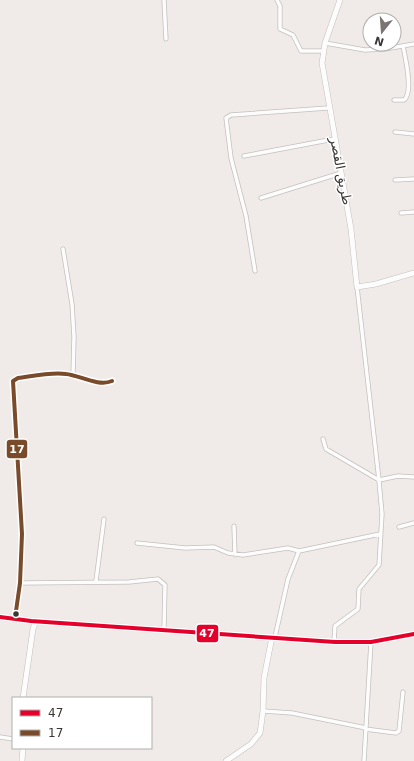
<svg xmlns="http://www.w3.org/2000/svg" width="414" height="761" viewBox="0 0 414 761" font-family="'DejaVu Sans','Noto Sans Arabic',sans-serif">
	<rect width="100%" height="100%" fill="#f0ebe8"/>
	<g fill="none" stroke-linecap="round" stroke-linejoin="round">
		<g stroke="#c3c0bd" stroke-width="5">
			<path id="street" d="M164,0L166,39
				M277,0L280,6V29L293,35L301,51H322
				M325,43L365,50L385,49L414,44
				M394,100H404C414,92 405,57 403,46
				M395,132L414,134
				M244,156L334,139
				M395,180L414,179
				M261,198L341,173
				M401,213L414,212
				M63,249L72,304L74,337L73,376
				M255,271L246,216L231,158L226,118L231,115L328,108
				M357,287L379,480L398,476L414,477
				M323,439L326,449L379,480
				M234,526L235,555
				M399,527L414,523
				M137,543L185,548L214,547L228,553L243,555L288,548L299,551L380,534
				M96,581L104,519
				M20,583L129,582L158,579L165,585L164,629
				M15,618L20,583L22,534L13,381L18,378C33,376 51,372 66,374C79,375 98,387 112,381
				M275,637L288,579L299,551
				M334,641L335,626L358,609L359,589L379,565L382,514L379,481
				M263,711L292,713L366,728
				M365,729L396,733L399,731L403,692
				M0,737L13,739
				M364,761L371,642"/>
		</g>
		<g stroke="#c3c0bd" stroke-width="6">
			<path id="secondary" d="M340,0L325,43L322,63L351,229L357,287L376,284L414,273
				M23,698L33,629L36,621
				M22,761L23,748
				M226,761L251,744L260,733L263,711L264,678L272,637"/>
		</g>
		<g stroke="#cac8c7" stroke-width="7">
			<path id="primary" d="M0,617L31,621L335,642H371L414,634"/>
		</g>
		<use href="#street" stroke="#fdfcfc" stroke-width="3.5"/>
		<use href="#secondary" stroke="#fdfcfc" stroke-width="5"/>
		<use href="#primary" stroke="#ebe5e1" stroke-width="5.5"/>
		<g stroke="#fff" stroke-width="7">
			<path id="bus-1" d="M0,617L31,621L335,642H371L414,634"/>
		</g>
		<g stroke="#fff" stroke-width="7">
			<path id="bus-2" d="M15,618L20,583L22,534L13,381L18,378C33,376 51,372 66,374C79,375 98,387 112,381"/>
		</g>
		<use href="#bus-1" stroke="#e4002b" stroke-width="4"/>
		<use href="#bus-2" stroke="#7a4b2a" stroke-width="4"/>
	</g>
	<circle fill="#3a3634" stroke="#fff" stroke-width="1.5" cx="16" cy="614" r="3.5"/>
	<g text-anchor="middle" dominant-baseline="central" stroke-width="3" stroke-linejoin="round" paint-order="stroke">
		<g font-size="13" fill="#3a3634" stroke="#fff">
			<text transform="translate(341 171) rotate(79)">طريق القصر</text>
		</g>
	</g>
	<g stroke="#fff" stroke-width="1.5">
		<rect x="6" y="439" width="22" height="20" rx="4" fill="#7a4b2a"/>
		<rect x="196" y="624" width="23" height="19" rx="4" fill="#e4002b"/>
	</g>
	<g font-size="11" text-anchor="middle" font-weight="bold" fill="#fff">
		<text x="17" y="453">17</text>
		<text x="207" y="637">47</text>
	</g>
	<rect x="12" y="697" width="140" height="52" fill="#ffffff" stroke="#b0afae"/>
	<rect x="20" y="710" width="20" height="6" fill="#e4002b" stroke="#b0afae"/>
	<text x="48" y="717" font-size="12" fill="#3a3634">47</text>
	<rect x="20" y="730" width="20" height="6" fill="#7a4b2a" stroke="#b0afae"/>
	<text x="48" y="737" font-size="12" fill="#3a3634">17</text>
	<g transform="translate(382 32) rotate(197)"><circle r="19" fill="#ffffff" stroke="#b0afae"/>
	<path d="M0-3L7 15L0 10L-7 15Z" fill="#7a7573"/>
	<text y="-6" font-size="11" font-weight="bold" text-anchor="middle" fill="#3a3634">N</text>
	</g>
</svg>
